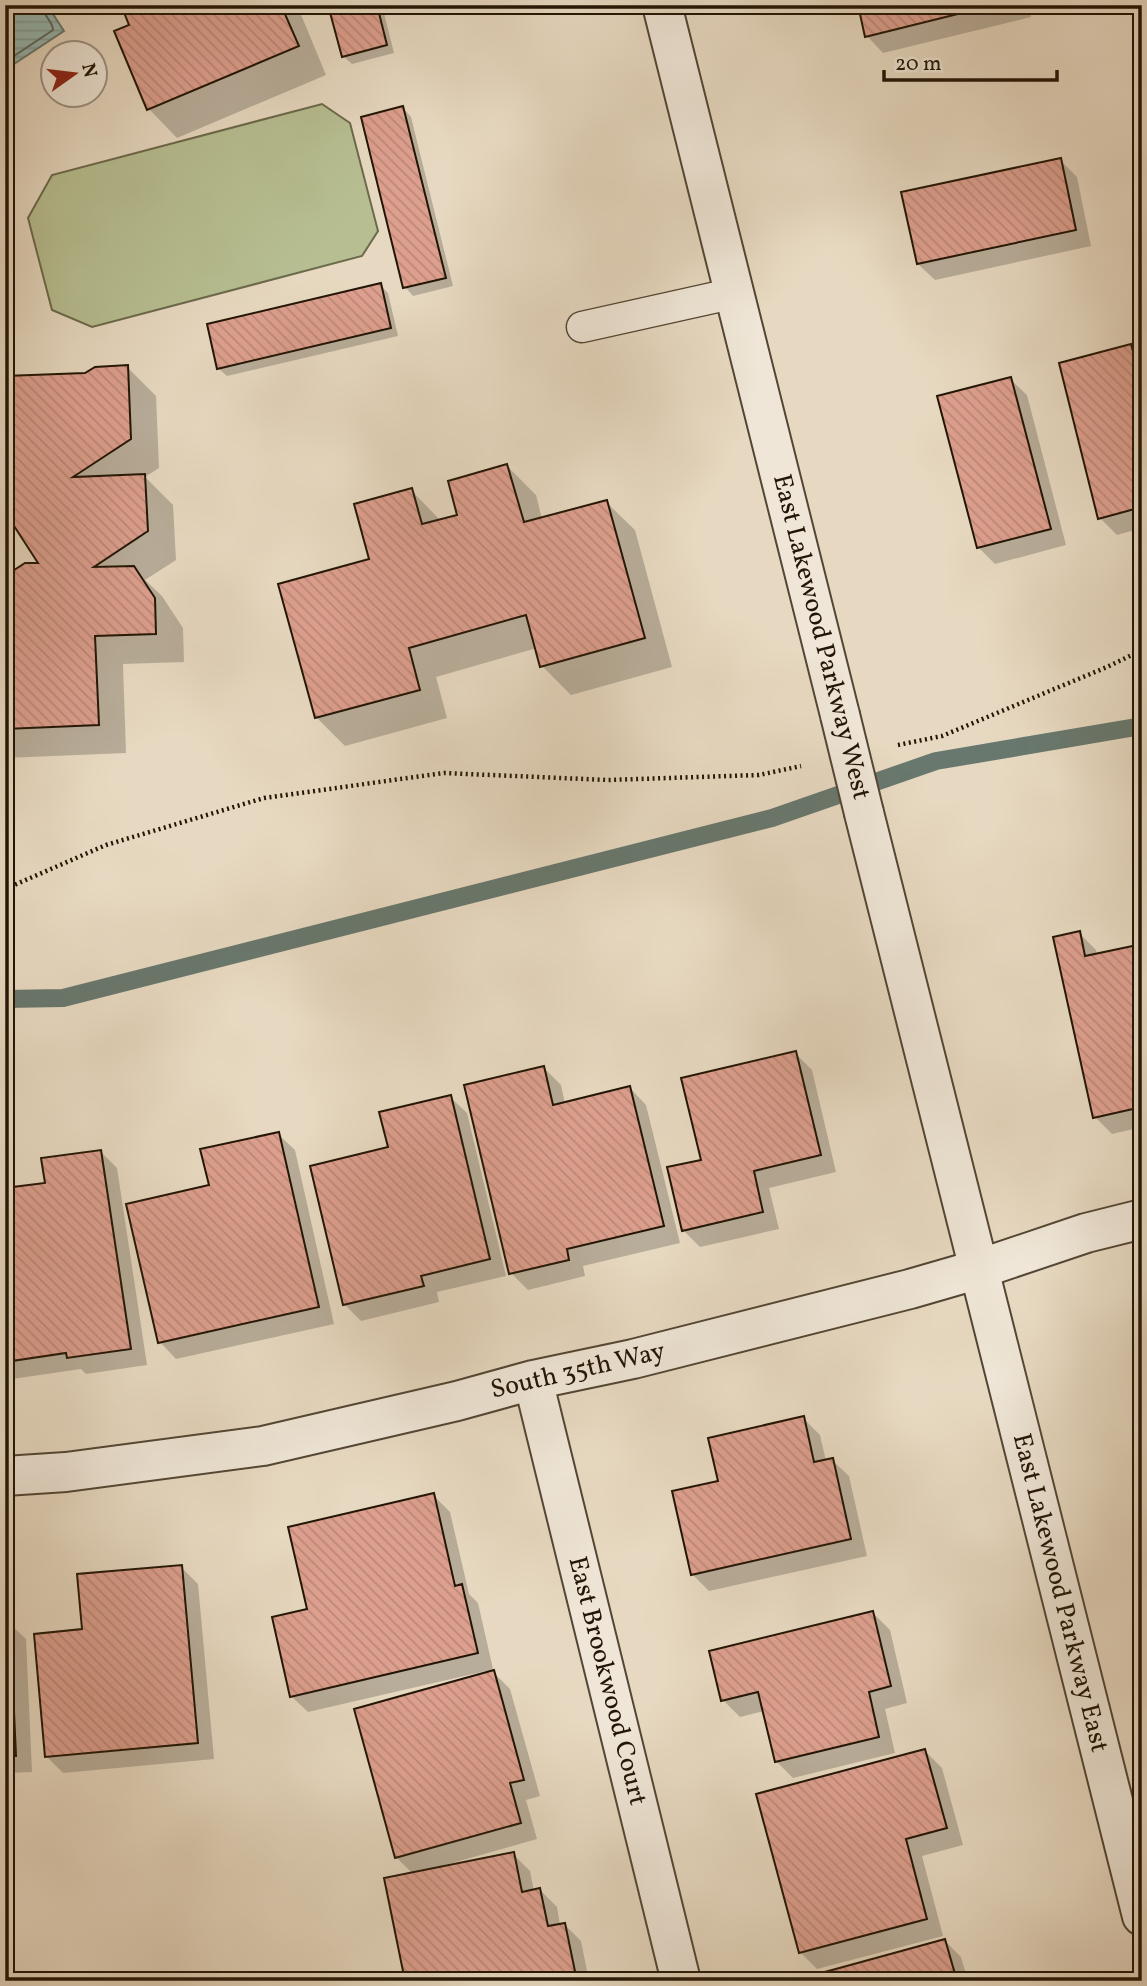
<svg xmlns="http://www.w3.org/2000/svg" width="1147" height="1986" viewBox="0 0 1147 1986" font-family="Vollkorn,serif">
	<defs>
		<pattern id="water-rules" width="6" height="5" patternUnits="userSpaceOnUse" patternTransform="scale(1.75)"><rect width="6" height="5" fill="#97bab4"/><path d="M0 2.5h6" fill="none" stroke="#829f99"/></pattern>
		<pattern id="building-back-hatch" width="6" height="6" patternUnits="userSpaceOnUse" patternTransform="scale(1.75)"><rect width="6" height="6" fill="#dd9f8e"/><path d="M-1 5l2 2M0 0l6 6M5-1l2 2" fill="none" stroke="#bd8879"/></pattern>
	</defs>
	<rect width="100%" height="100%" fill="#e7d9c1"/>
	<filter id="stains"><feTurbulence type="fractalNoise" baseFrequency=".00286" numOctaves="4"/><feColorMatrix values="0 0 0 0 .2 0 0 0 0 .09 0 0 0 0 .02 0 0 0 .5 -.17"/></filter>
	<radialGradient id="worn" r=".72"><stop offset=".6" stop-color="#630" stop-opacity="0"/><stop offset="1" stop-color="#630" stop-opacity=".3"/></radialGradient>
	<path fill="#b7bf92" stroke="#6c6a4c" stroke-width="2" d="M322,104L350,123L378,231L362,256L92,327L52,310L28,218L52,175Z"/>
	<path fill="url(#water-rules)" stroke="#68786e" stroke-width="2" d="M5,5H47L64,31L5,70Z"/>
	<path fill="#0003" d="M123,5H297L326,75L177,138L149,109L116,32L131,26Z
		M330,5H382L394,53L352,64L343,56Z
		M445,5H472L451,11Z
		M859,5H1028L1031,17L883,53L867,36Z
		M403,108L411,117L453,286L413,296L405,287Z
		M1060,160L1077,177L1091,246L935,280L918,264Z
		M380,285L388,293L398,336L227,376L218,368Z
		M1130,346L1142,358V528L1117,535L1100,518Z
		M127,367L156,396L159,468L145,477L173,505L176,560L145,580L162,596L183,628L184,662L123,664L126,753L5,758V578L42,565L10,516H5V378L85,375Z
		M1010,379L1027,395L1066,545L995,564L978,547Z
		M507,466L536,495L542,519L606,502L635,530L672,667L571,695L542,666L537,648L436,677L447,718L345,746L316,717L371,560L411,490L441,521L459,516Z
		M1079,933L1096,950L1097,955L1142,945V1127L1112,1134L1095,1117Z
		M795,1053L812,1070L836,1172L769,1188L779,1229L700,1247L684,1231L703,1161Z
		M544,1068L561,1085L565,1104L630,1088L646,1105L680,1243L583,1266L585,1276L528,1290L511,1273Z
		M450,1097L467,1113L506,1276L437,1292L439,1302L361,1321L344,1304L390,1149Z
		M278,1134L295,1150L334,1324L176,1359L160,1342L211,1186Z
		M100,1151L117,1168L147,1365L86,1374L81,1369L5,1380V1190L47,1184Z
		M803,1418L820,1435L826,1461L832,1460L849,1476L867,1556L709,1591L692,1574L720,1482Z
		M433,1495L450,1512L469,1594L478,1603L493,1669L491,1670L510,1689L540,1796L526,1800L537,1839L445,1865L446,1868L513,1854L530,1871L534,1891L540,1890L557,1907L560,1925L564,1924L581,1941L589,1981H406L413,1874L396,1857L487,1674L486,1671L308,1712L291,1696L309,1610Z
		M181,1567L198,1584L214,1759L63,1773L46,1756L84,1631Z
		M873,1613L890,1630L907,1703L885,1709L895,1753L793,1778L776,1761L764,1711L740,1717L723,1700Z
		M5,1623H9L26,1639L32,1772L5,1773Z
		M925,1751L942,1768L963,1845L922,1856L943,1936L817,1969L801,1953Z
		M944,1940L961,1957L968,1981H806Z"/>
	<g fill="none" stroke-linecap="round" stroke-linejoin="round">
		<path stroke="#5c685c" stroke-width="2" d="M5,62L53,30C53,21 42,15 42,5"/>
		<path stroke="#68786e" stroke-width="18" d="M5,999L63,998L772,818L936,761L1142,726"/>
	</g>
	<path fill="url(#building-back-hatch)" stroke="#221505" stroke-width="2" d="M121,5H281L299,46L147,110L114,31L129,25Z
		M328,5H377L387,45L342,57Z
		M858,5H994L865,37Z
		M403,106L446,278L403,288L361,117Z
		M1061,158L1076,230L917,264L901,192Z
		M381,283L391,328L217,369L207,324Z
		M1131,344L1142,386V507L1098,519L1059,363Z
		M128,365L131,439L73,477L145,474L148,531L94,567L134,566L155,598L156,634L95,636L99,725L5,729V576L25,563H38L5,512V376L85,373L95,367Z
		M1011,377L1051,529L977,548L937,396Z
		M507,464L524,522L607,500L645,638L540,667L526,615L409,648L420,690L315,718L278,584L369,559L354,504L412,488L422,524L457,515L448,481Z
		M1080,931L1085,956L1142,944V1107L1093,1118L1053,937Z
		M796,1051L821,1155L754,1171L763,1212L682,1231L667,1167L701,1160L681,1078Z
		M544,1066L553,1105L630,1086L664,1226L567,1249L569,1260L509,1274L464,1085Z
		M451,1095L490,1259L421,1276L424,1286L343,1305L310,1166L388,1147L379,1112Z
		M279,1132L319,1307L158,1343L126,1204L209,1185L200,1149Z
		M101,1150L131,1349L67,1358L66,1353L5,1362V1188L45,1183L41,1158Z
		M804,1416L814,1462L833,1458L851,1539L691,1575L672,1491L718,1481L708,1438Z
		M434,1493L455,1586L462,1584L478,1653L290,1697L272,1617L307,1609L288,1527Z
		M182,1565L198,1743L45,1757L34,1634L82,1629L77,1574Z
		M873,1611L891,1686L869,1692L879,1737L775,1762L758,1692L721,1701L709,1651Z
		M5,1621H10L16,1756H5Z
		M494,1670L524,1780L510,1783L521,1823L395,1858L354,1709Z
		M925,1749L947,1828L906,1839L927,1919L799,1953L756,1794Z
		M514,1852L522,1892L540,1888L548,1926L565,1923L577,1981H405L384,1878Z
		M945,1939L957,1981H804L803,1978Z"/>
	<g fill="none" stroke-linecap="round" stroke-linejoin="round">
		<g stroke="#534634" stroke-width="33">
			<path id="service" d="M582,327L735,293"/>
		</g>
		<g stroke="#534634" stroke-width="42">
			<path id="minor" d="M533,1380L681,1981
				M5,1476L66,1472L263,1446L457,1401L533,1380L633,1359L910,1289L979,1269L1086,1233L1142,1219"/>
		</g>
		<g stroke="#534634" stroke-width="42">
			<path id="tertiary" d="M662,5L840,715
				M864,813L1142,1916"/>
		</g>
		<path stroke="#221505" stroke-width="4.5" stroke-dasharray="2 3.5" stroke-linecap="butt" d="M898,745L942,736L1107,667L1142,650
			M5,889L106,845L264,798L444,773L608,780L759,775L801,766"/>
		<use href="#service" stroke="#efe6d7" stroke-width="30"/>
		<use href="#minor" stroke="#efe6d7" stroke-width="38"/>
		<use href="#tertiary" stroke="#efe6d7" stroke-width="38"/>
		<g stroke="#534634" stroke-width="42" stroke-linecap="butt">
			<path id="tertiary-bridge" d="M840,715L864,813"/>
		</g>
		<use href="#tertiary-bridge" stroke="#efe6d7" stroke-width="38"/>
	</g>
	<g text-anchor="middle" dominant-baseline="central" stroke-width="5" stroke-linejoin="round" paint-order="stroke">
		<g font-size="26" fill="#221505" stroke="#efe6d7">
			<text transform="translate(821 637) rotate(76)">East Lakewood Parkway West</text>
			<text transform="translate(578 1371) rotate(-13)">South 35th Way</text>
			<text transform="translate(1060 1593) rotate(76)">East Lakewood Parkway East</text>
			<text transform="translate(607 1681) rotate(76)">East Brookwood Court</text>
		</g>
	</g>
	<rect width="1147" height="1986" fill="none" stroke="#e7d9c1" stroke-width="28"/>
	<rect x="7" y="7" width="1133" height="1972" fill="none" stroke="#221505" stroke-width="3.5"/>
	<rect x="14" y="14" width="1119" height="1958" fill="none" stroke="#221505" stroke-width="2"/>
	<g transform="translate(74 74) rotate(76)"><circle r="33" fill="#efe6d7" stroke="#9d9283" stroke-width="2"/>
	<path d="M0-5L12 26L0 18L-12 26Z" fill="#8f2418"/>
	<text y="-10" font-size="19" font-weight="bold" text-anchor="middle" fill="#221505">N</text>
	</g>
	<path d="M884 70v10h173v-10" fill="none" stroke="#221505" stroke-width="3.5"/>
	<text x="895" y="70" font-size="21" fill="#221505" stroke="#efe6d7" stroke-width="5" paint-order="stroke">20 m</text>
	<rect width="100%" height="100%" filter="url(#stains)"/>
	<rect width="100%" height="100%" fill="url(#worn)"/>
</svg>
